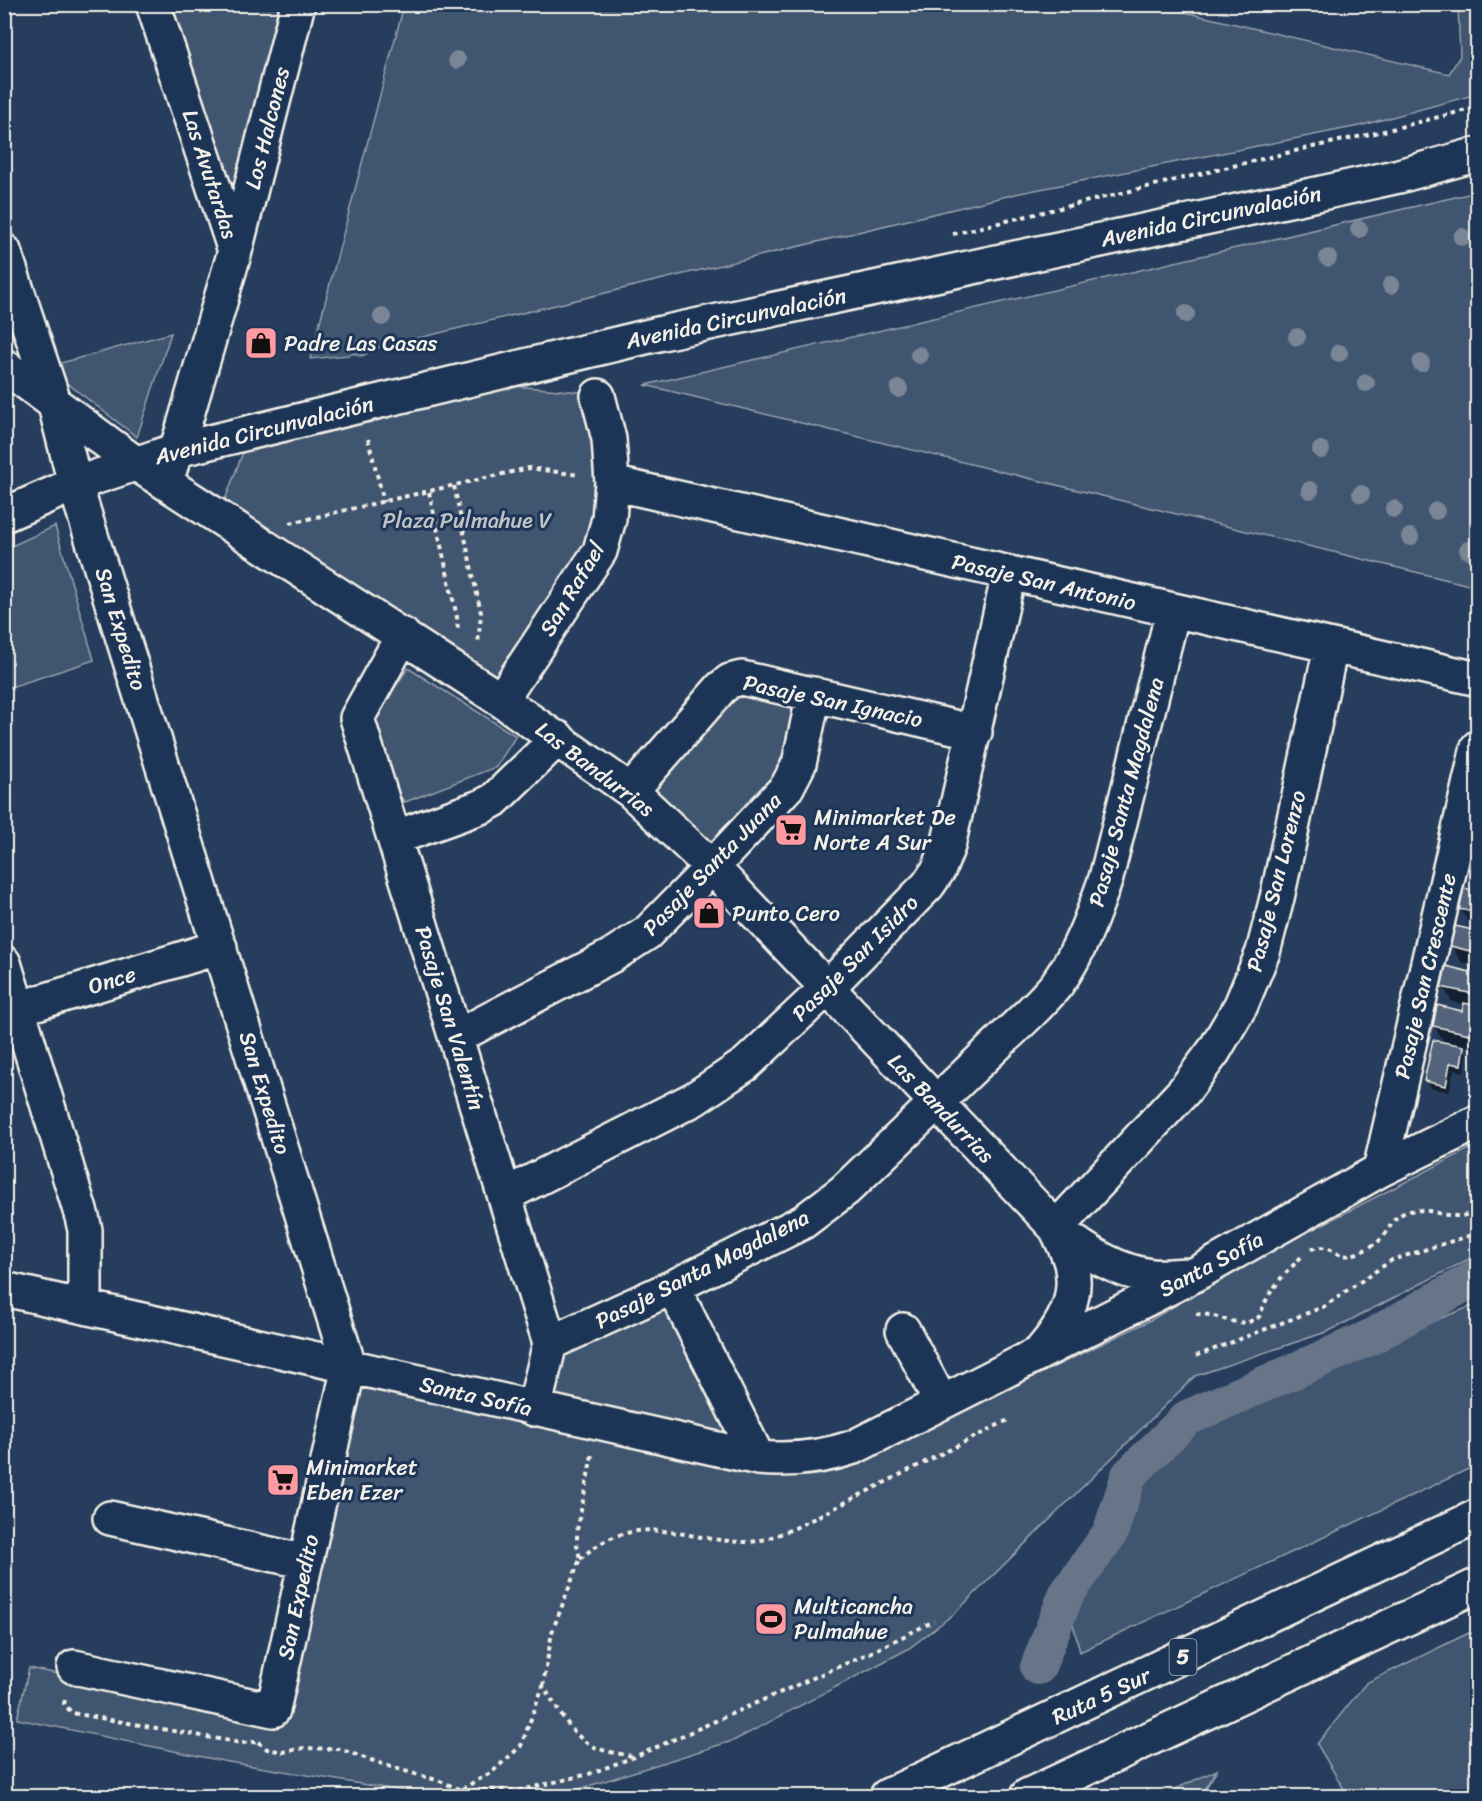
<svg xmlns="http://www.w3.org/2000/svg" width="1482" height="1801" viewBox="0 0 1482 1801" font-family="Sriracha,sans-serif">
	<rect width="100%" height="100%" fill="#263d5d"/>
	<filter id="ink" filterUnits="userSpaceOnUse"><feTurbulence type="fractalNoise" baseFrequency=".0167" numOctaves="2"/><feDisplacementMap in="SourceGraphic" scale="12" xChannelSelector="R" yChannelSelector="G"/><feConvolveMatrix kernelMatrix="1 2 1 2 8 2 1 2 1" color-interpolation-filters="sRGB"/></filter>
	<g filter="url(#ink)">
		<path fill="#40546f" stroke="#9aa2ac" stroke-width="1.5" d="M198,4L282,5L238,184L231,188L172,7Z
			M404,5H1154L1449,74L1460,56L1458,5H1477V94L1359,126L1020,193L348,355L310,359Z
			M1477,192V587L645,385Z
			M171,333L137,437L63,380L57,364Z
			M504,385L591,393L605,516L499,692L225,500L245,447Z
			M55,526L94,660L5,689V549Z
			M408,668L516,736L496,767L405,802L398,794L373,720Z
			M732,684L809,697L796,762L712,860L638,791Z
			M1477,1145V1255L1329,1331L1195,1376L955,1613L908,1649L735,1740L557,1796H433L223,1761L17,1719L29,1668L268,1718L354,1381L595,1439L718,1466L803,1475L833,1470L860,1461L1149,1321L1244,1265Z
			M673,1287L758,1458L534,1409L550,1343Z
			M1477,1304V1465L1080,1652L1066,1595L1110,1533L1129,1475L1221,1404Z
			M1477,1629V1796H1348L1317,1744L1366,1683Z
			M1217,1770L1201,1796H1160Z"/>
		<path fill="#0007" d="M1478,851V882L1470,868Z
			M1478,893V926L1470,924L1460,909Z
			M1478,932V1049L1462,1045L1467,1055L1464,1072L1454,1069L1449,1092L1430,1088L1426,1081L1445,1044L1434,1026L1463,1013L1465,1005L1452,1002L1443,986L1471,974L1473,965L1461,962L1452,946Z"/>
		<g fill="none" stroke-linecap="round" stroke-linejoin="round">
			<path stroke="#677588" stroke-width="36" d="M1038,1667L1066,1595L1110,1533L1129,1475L1187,1418L1371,1337L1478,1276"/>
		</g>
		<path fill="#52647b" stroke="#f4f1e8" stroke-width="1.5" d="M1472,848L1478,849V871L1468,869Z
			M1463,888L1478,891V913L1459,909Z
			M1455,926L1478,931V953L1450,946Z
			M1472,964L1478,966V995L1441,987L1446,966L1470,972Z
			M1464,1003L1478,1006V1019L1474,1035L1433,1026L1437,1005L1462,1011Z
			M1433,1040L1464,1046L1461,1065L1450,1063L1446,1086L1424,1081Z"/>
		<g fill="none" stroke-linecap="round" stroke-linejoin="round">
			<g stroke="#f4f1e8" stroke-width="38">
				<path id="minor" d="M153,4L235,251L182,432L168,475
					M4,251L55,405
					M235,251L298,4
					M135,463L501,700L631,791L712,867L1056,1228C1084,1251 1116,1272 1152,1276C1164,1277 1178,1275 1190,1275
					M612,483L1478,679
					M403,635L357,718L550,1343L534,1409
					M501,700L600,551L609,519L612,483L609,439L598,396
					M631,791L721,688L730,681L742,678L975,732
					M394,838L483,806L494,800L558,738
					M4,963L82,1217L85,1230V1307
					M4,1013L220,947
					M456,1037L611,956L647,933L712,867L787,787L799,764L814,694
					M1380,1170L1478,747
					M505,1195L694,1099L746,1064L827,988L928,885L939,869L948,846L1009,574
					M1056,1228L1184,1091L1214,1051L1241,1005L1263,952L1277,898L1331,647
					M673,1287L758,1458
					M4,1289L758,1458C792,1461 822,1458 854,1447L1194,1275L1380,1170L1478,1122
					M903,1330L941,1402
					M550,1343L673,1287L803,1222L845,1190L1031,1012C1040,1003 1049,994 1057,984C1080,952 1093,915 1106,878L1173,611
					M1042,1350C1064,1324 1079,1298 1071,1263C1068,1252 1061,1239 1056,1228
					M110,1518L306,1562
					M74,1667L273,1710L349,1366L75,484"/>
			</g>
			<g stroke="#f4f1e8" stroke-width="38">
				<path id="tertiary" d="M4,366L135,463
					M55,405L75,484"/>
			</g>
			<g stroke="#f4f1e8" stroke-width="38">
				<path id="secondary" d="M4,515L75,484L177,450L662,333L1317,194L1399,176L1478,154"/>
			</g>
			<g stroke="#f4f1e8" stroke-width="38">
				<path id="motorway" d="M887,1796L1478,1516
					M1027,1796L1478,1585"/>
			</g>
			<path stroke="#f4f1e8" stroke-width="4" stroke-dasharray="4.5 4.5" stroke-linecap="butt" d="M953,234L1299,150L1384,131L1478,107
				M368,439L384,502
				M454,486L481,613L478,644
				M429,492L457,617L458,632
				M290,523L529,468L579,475
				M1311,1249C1316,1248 1321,1247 1325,1247C1336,1249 1338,1258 1351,1255C1361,1253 1377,1244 1383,1237C1391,1228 1391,1218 1404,1213C1425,1205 1441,1217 1460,1216C1466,1216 1472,1212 1478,1210
				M1196,1314L1211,1315L1230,1321L1247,1323L1259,1317L1268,1296L1282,1277L1303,1255
				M1196,1356L1323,1307L1392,1260L1478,1233
				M580,1559C635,1509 678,1539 742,1542C761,1543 777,1535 795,1528L1008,1420
				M543,1686L552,1632L580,1559L577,1545V1530L592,1455
				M65,1700L64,1704L72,1713L241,1743L256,1742
				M258,1742L267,1749L283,1752L304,1748L339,1749L394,1768L440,1781L461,1790H521L589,1774L634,1757L874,1651L934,1621
				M462,1789L492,1772L521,1746L543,1686C555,1704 566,1726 583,1740C596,1751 616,1753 632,1756"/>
			<use href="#minor" stroke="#1d3557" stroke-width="33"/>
			<use href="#tertiary" stroke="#1d3557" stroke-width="33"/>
			<use href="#secondary" stroke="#1d3557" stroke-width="33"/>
			<use href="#motorway" stroke="#1d3557" stroke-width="33"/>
		</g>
		<g fill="#7a8696">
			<circle cx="457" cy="60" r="9"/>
			<circle cx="1359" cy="229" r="9"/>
			<circle cx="1462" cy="237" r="9"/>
			<circle cx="1328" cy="258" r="9"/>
			<circle cx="1391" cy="285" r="9"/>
			<circle cx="1186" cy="314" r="9"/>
			<circle cx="382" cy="317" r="9"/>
			<circle cx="1297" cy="337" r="9"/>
			<circle cx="361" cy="348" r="9"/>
			<circle cx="1339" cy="353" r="9"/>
			<circle cx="919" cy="355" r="9"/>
			<circle cx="1421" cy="363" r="9"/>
			<circle cx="1366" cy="383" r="9"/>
			<circle cx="899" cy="389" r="9"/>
			<circle cx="1321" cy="450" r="9"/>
			<circle cx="1310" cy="490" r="9"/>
			<circle cx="1361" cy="494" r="9"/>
			<circle cx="1394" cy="509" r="9"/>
			<circle cx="1436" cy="511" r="9"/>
			<circle cx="1410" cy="537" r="9"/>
			<circle cx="1468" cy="550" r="9"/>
		</g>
	</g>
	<defs>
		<g id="shop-square" transform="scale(1.725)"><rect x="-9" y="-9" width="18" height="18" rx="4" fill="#ff9aa2" stroke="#1d3557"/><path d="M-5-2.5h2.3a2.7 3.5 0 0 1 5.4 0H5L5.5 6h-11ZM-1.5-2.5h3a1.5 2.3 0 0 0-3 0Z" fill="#111"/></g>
		<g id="supermarket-square" transform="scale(1.725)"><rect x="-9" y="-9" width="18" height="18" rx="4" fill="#ff9aa2" stroke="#1d3557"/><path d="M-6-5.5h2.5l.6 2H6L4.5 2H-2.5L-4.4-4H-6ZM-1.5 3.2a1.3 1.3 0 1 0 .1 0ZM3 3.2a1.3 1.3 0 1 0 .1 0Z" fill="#111"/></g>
		<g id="stadium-square" transform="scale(1.725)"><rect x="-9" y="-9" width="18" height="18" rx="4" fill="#ff9aa2" stroke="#1d3557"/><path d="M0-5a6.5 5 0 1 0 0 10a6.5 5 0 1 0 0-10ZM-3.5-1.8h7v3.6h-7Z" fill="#111"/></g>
	</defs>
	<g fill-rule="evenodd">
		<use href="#shop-square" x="261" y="343"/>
		<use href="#supermarket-square" x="791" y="830"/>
		<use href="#shop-square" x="709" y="913"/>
		<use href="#supermarket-square" x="283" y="1480"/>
		<use href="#stadium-square" x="771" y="1619"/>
	</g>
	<g text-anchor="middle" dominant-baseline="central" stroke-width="6" stroke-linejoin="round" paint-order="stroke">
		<rect fill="#1d3557" stroke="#b4b9bc" stroke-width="1.5" x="1169.5" y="1639" width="27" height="36" rx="4.5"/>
		<g font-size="21" font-weight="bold" fill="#f4f1e8">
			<text x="1183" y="1657">5</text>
		</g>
		<g font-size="22" fill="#f4f1e8" stroke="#1d3557">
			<text transform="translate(267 128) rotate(-76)">Los Halcones</text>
			<text transform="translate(210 174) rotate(72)">Las Avutardas</text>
			<text transform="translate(1211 216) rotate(-12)">Avenida Circunvalación</text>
			<text transform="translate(736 318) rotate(-12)">Avenida Circunvalación</text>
			<text transform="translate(264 430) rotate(-14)">Avenida Circunvalación</text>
			<text transform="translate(1044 582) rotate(13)">Pasaje San Antonio</text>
			<text transform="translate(572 589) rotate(-59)">San Rafael</text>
			<text transform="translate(121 629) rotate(73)">San Expedito</text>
			<text transform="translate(833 701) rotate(12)">Pasaje San Ignacio</text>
			<text transform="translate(595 769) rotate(37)">Las Bandurrias</text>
			<text transform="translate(1126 792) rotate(-75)">Pasaje Santa Magdalena</text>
			<text transform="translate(712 864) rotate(-46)">Pasaje Santa Juana</text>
			<text transform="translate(1276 881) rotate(-76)">Pasaje San Lorenzo</text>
			<text transform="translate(855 958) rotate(-45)">Pasaje San Isidro</text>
			<text transform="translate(1425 976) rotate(-77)">Pasaje San Crescente</text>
			<text transform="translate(112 980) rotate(-17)">Once</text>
			<text transform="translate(450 1018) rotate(73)">Pasaje San Valentín</text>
			<text transform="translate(265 1093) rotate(73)">San Expedito</text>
			<text transform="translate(941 1108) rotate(46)">Las Bandurrias</text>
			<text transform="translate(1211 1264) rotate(-28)">Santa Sofía</text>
			<text transform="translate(702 1269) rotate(-27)">Pasaje Santa Magdalena</text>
			<text transform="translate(476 1396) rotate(13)">Santa Sofía</text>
			<text transform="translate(298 1597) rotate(-78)">San Expedito</text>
			<text transform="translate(1101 1696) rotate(-25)">Ruta 5 Sur</text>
		</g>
		<g font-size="22" fill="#f4f1e8" stroke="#1d3557" text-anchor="start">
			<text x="284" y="343">Padre Las Casas</text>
			<text x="814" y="817">Minimarket De<tspan x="814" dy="25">Norte A Sur</tspan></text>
			<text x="732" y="913">Punto Cero</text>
			<text x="306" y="1467">Minimarket<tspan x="306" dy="25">Eben Ezer</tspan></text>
			<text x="794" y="1606">Multicancha<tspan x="794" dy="25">Pulmahue</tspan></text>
		</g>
		<g font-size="22" fill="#bec2c4" stroke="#1d3557">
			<text x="467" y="520">Plaza Pulmahue V</text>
		</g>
	</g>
	<rect width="1482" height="1801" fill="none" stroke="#1d3557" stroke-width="24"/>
	<rect x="12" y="12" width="1458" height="1777" fill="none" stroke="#f4f1e8" stroke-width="2" filter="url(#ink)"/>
</svg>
